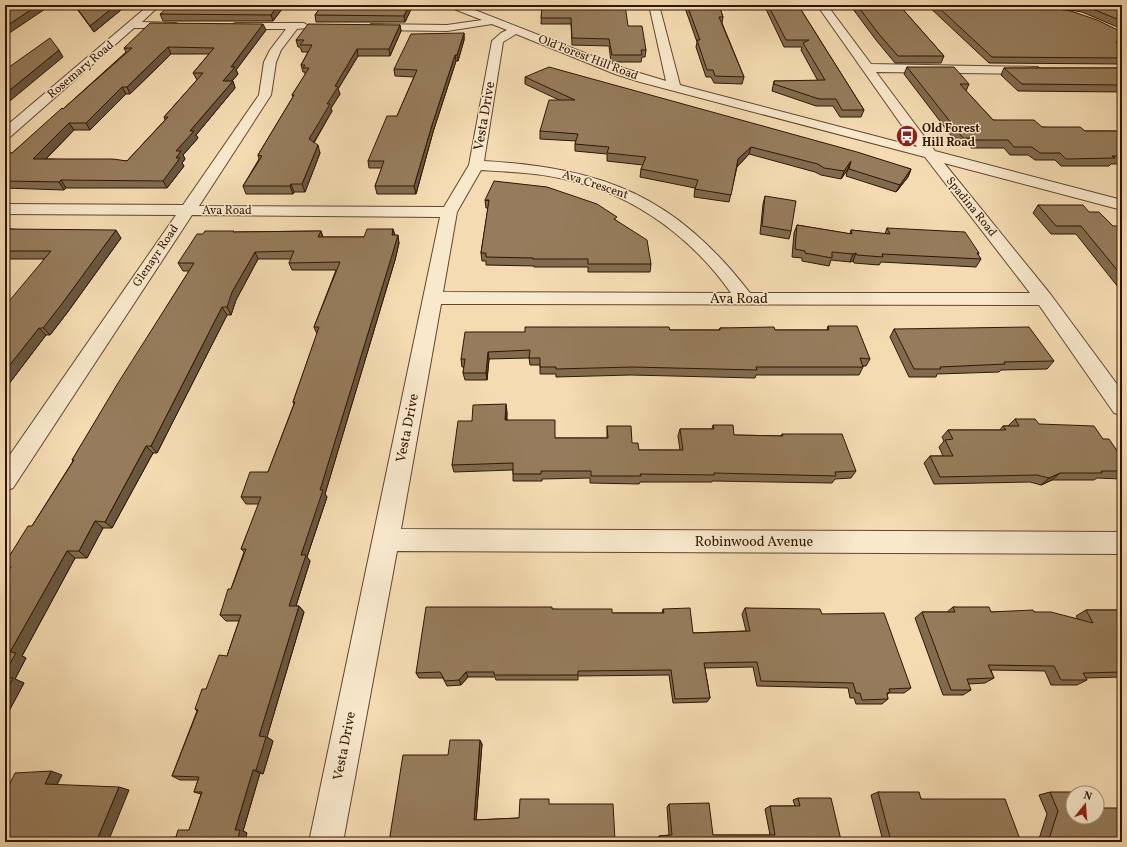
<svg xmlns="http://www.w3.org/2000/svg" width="1127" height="847" viewBox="0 0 1127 847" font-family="Vollkorn,serif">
	<rect width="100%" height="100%" fill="#f4dbb1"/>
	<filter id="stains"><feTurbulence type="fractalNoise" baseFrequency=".005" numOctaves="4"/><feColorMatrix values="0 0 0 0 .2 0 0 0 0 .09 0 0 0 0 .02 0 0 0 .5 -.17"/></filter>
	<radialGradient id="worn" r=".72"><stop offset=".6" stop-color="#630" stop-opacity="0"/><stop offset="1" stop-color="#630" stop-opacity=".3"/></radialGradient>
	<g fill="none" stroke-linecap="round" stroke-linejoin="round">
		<g stroke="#62472c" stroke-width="2">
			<path id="minor" d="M149,5H160L142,22L176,23L181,26L180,28H134L10,137L5,138V127Z
				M448,5H462L623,68L666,81L649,5H659L680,85L917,147L817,5H827L871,64L1038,67L1040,70L1038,73L1034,74L876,72L935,151L1122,200V210L944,163L1051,295L1122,391V415L1114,413L1039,305L441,304L401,529L1122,532V554L397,551L343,842H309L440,217L192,215L13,488L5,491V462L176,215L5,214V204L183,205L259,95L264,62L270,50L286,29H235L230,26L235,23H304L309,26L308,28L297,29L281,50L276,62L271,95L199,206L444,207L469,165L492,41L501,33L507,30L492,24L447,31L371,30L366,27L371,24L447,25L482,20L449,7ZM516,34L615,74L640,82L925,157L1030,293H750C675,196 604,168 484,161L503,42ZM481,170C511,172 542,173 572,181C636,196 693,239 731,293L443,292L457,212Z"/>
		</g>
		<use href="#minor" fill="#f8e8cc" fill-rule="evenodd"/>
	</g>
	<path fill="#816b4f" stroke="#311600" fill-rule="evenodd" d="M74,5H127L94,32Z
		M285,5L273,21H163L160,14Z
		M322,5H413L405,22H316L315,15Z
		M542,5L628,26L646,50L645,57H642L641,62H611L609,46L572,45L571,24H541Z
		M684,5H719L723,17L722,23L744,77L742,84L714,83L711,77H706L696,47L697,42Z
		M764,5H798L864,110L861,117H840L833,106H816L772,91L774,81H818L801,50L802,47H784Z
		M850,5H899L944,56L941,63H895L876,40Z
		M927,5H1031L1122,32V64L989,63Z
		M1042,5H1122V29L1082,12Z
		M400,25L401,31L390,56H358L338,89L340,94L331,108L332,111L314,143L320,153L305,192H294L293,194H246L243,186L259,159L258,155L293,97L292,95L305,75V72H303L301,65L308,52H302L300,47H298L296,40Z
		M266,30L236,70L238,74L232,81H233L235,88L196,135L198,138L183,155L185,159L182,163L184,166L167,188H66L64,190L5,188V153H12L63,109L126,52L124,48ZM171,54H209L193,73L197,80L164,117L165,120L127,161L46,159L74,130H90L126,94H130Z
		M464,33V40L458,61H456L433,132L416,194H377L375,186L382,168H369L368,161L397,116L414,77L395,76L394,69Z
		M907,67L969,84L966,91L993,120L1042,127L1085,131H1122V164H1111L1109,166H1061L1055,160H1035L1028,155H1010L1004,148H971L970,146H959L904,74Z
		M1004,68H1122V92L1018,91L1001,75Z
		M525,77L911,169L908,177L896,192L846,176L848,169L841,179L821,175L815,172L749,154L737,167L729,202L694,197L695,188L640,177L641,169L643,165L607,161V154L575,151V144L576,141L540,139V131L559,100L525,84Z
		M765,196L791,231L789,239L760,234L763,204Z
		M485,200L616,220L651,264L650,272H588V267H534V266L486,265V261H482L481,253L488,208H486Z
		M1038,205L1089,212L1122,232V292L1076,234H1051L1033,213Z
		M797,225L850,234L851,230L885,234L887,228L979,253L978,255L981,259L976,267L881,262L879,265L854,263L853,261L850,262L831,260L829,266L802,261V258L792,257L794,233Z
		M5,227H9L11,229L121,238L67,313L50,335H46L5,389L44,259H5Z
		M393,229L395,235L399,243L395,260L325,494L327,497L307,557L310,561L296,606H299L304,612L267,737L273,741L263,774L260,773L243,831L247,833L176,837L189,830L201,794L194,792L198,780H180L172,776L197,711L195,709L227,656L239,621H226L220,615L231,589L244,552L241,549L259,504H246L241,497L268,472L294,404L293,402L317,334L314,327L336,270H292L289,263L291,259H258L236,300L231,315H227L157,453H153L112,528H103L87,558H75L22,656L26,658L15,679L24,683L9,711H5V576L8,571L5,569V563L32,526L73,461L72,460L189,271H183L178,263L235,232L321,231L323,237H364Z
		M828,326L870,359L866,366H863V367L859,375H756L755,378L631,375L556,377V374H540V365H530L529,358L489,359L487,380H465L463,373L464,367H462L461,359L525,332L670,330H719L720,328L775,330H827Z
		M894,329L1054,361L1047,369L1001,370L999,372L937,374L936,377H909L890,337Z
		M507,412V420L555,438H607V426L632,443L639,450H680L678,436L680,429H712L713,425L734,435L781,436L782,434L856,471L851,478L835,479L832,483L712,481V482H640L639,484L590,483V478L542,479V481H513V470L454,472L452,465L472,421Z
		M1015,419L1103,439L1122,458V479L1097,478L1094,480H1052L1041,485L1030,482L934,484L924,463L930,456H943L939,447L944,441L942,437L948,430H1000L1003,426H1008Z
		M953,607L991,612H1034L1078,619L1076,616L1086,610H1122V677L1086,678L1087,680L1077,685H1051L1045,671L991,670L994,678L985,683L968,684L971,690L963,695H943L915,618L922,612H947Z
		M745,608L822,614L911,688L904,693H889L887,695L888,699L882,704H856L854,698H850L848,688L757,686L753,667L705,668L710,698L707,702L673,703L669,675L578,676V680H496L495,677H468L461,685L447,686L443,678H419L416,673L552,609L612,613H662L663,609L693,633L746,631L742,614Z
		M482,744L476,820L519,818L549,804L615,840L657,839V838L659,836L669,835L667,807L669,804L713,835H770L765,809L770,806H795L793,800L798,798L841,840L883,841L871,795L878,792L921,799L1021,842H389L448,755Z
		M1050,792L1073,817L1122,842H1038L1047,814L1039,795Z"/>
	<path fill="#695740" stroke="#311600" d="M38,5H51L5,36V27Z
		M116,5H127L94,32L90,26Z
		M278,5H285L273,21L271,15Z
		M409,5H413L405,22L404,16Z
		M263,24L266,30L236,70L238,74L226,88L223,81L231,67Z
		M400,25L401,31L390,56L389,49Z
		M464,33V40L458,61L457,55Z
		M168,47L171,54L130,94L127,87Z
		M357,49L358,56L338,89L340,94L331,108L332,111L311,147L309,139L327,104L335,86Z
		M59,50L63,57L5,105V94Z
		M455,55L456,61L433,132L416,194L414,186L432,125Z
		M233,81L235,88L196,135L198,138L183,155L185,159L182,163L184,166L167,188L163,181L176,158V151L190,131Z
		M122,87L126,94L90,130L86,123Z
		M69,123L74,130L38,167L33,159Z
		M318,145L320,153L305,192L302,184Z
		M751,147L749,154L737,167L738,159Z
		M851,161L848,169L841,179L844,171Z
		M911,169L908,177L896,192L900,185Z
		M61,180L66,188L64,190L59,182Z
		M291,184L294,192L293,194L290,186Z
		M393,229L395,237L392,235Z
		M116,230L121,238L67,313L50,335L43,328Z
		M321,231L323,239L318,237Z
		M398,235L399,243L395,260L325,494L327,497L307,557L310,561L294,612L289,606L301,555L320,490Z
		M255,252L258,259L236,300L231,315L227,307L232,292Z
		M856,253L853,261L850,262L853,254Z
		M222,307L227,315L157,453L151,446Z
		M39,328L46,335L5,389V371Z
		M488,352L489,359L487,380L486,373Z
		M506,404L507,412L506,427L505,420Z
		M146,446L153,453L112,528L105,522Z
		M1060,473L1052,480L1041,485L1049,478Z
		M95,521L103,528L87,558L79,551Z
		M67,551L75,558L22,656L26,658L15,679L24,683L9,711L5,709V672L10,652Z
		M299,606L304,612L267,737L273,741L263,774L256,770L259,736Z
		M466,672L468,677L461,685L459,680Z
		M480,740L482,744L476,822L474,820Z
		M253,770L260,773L243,831L247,833L245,842H237L235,830Z
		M51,771L62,775L56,787L45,784Z
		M119,787L129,790L108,842H96Z"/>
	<path fill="#967c5c" stroke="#311600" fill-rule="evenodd" d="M5,5H38L5,27Z
		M75,5H116L90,26Z
		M174,5H278L271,15L160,14L168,7H171Z
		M322,5H409L404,16L315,15Z
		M542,5H625L628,26H642L646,50H641L642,55H612L609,39L572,38L571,18H541Z
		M687,5H719L723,17H719L744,77L715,76L713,70H707L697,40H700Z
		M768,5H798L864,110H842L836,99H819L774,84V81L825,80L803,43L809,40H786Z
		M857,5H899L944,56H898L878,33Z
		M936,5H1031L1071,11L1097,20L1122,32V42H1116L1122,46V58L992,57Z
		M1081,5H1122V21L1085,6Z
		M150,23L263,24L231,67H235L223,81H233L190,131H194L176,151H181L176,158H180L163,181L61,180L59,182L5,181V153H12L62,108L63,109L132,48H124ZM168,47L214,48L193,73H203L164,117H168L127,161L113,159H33L69,123H86L122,87H127Z
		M308,24L400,25L389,49H357L335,86L338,87L327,104H330L309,139L318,145L302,184H291L290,186H243L262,156L258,155L294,95H292L309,68H303L305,65H301L312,45H300L304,40H296Z
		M464,33L457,55H455L432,125L414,186H375L384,161H368L387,116H397L417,70L394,69L411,34Z
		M50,38L59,50L5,94V70Z
		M549,67L857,152L911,169L900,185L849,169L851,161L844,171L824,168L818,164L751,147L738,159L731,195L695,189L698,180L641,169L646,157L607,153L609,147L575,144L578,134L540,131L549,100H575L525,77Z
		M907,67H954L969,84H960L993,120H1034L1042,127H1080L1085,131H1122V156H1112L1115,158L1066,159L1060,153H1040L1032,147H1014L1008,140H975L973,138H963Z
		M1004,68H1122V85L1022,84Z
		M494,181L547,187L597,204L617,217L614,219L647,240L651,264H588V259H533V258L486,257V253H481L489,200H485Z
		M765,196L796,201L791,231L762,226Z
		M1038,205H1083L1089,212H1099L1113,226H1117L1122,232V276L1081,226H1056Z
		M797,225L852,234L851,230L890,234L887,228L965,232L979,253H977L981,259L882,254L883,257L857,255L856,253L853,254L832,252V258L805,253V251L795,249Z
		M5,227H9L7,229L116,230L61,305L43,328H39L5,371V306L51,251H5Z
		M367,229H393L392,235H398L393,252L320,490H323L301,555H306L289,606H299L259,736L266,737L256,770H253L235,830H240L237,842H160L161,838L176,837L178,830H189L202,792H194L199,777L172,776L198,710L195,709L202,689H206L219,655L227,656L241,615H220L228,589H231L246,549H241L261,497H241L250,472H268L295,402H293L319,327H314L340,262L289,263L294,251L255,252L232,292L227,307H222L151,446H146L105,522L95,521L79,551H67L10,652L16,653L5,672V576L11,567H5V563L28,526H32L74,460H72L118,383L194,263H178L197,234H203L205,231H234L233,232L321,231L318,237H364Z
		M828,326H857L870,359L860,358L863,367H756L757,370L632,367L556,369V367H540V358H529L530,350L488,352L486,373H463L465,359H461L465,332H525V327H669L670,330H720V328L774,327L775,330H829Z
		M1029,327L1054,361L1004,362L1005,364L940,367L941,369H914L894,329Z
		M506,404L505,420H555V438H608L607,426H631L632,443H638L639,450H683L680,429H714L713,425H733L734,435L783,436L782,434H842L856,471L835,472L836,476L714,473V475L640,474L641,476H591V471H541V474H513V463L452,465L458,421H472L473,405Z
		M1015,419H1035L1039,424L1094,426L1103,439H1109L1122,458V471H1101L1102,473H1060L1049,478L1037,475L940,477L930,456H953L945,440L953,439L948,430H1006L1003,426H1019Z
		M426,607H552V609H612V613H664L663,609L690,608L693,633L750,631L745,608L820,609L822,614L884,613L911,688L889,689L890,692L887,693L888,699L862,700L860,693H856L853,683L761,681L757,662L704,663L710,698L675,699L671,670L578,671V675H494V672H466L459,680L445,681L440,672L416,673Z
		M953,607H989L991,612L1033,610L1034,612H1051L1093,623L1086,610H1122V672L1083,673L1087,680H1061L1054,666L988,665L994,678L967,679L971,690H951L922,612H955Z
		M5,678H13L5,694Z
		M450,740H480L474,820L519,818L520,799H549V804H613L615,840L659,839V836L672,835L669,804L709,803L713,835H775L770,806H800L798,798H831L841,840L891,841L878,792H919L921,799H1005L1021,842H389L403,755H448Z
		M51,771L45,784L119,787L96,842H5V794L15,773Z
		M1050,792H1089L1090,793H1073V817H1097V808H1122V842H1048L1058,811Z"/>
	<defs>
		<g id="bus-disc" transform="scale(1.15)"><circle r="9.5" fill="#8f2418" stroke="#f8e8cc"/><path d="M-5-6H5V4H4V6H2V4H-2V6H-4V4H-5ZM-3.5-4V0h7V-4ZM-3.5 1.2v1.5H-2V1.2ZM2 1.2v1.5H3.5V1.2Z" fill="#fff"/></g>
	</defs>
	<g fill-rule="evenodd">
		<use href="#bus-disc" x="907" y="136"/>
	</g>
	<g text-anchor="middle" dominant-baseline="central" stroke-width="3" stroke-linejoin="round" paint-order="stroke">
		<g font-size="12" fill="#311600" stroke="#f8e8cc">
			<text transform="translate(588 58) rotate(21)">Old Forest Hill Road</text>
			<text transform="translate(81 70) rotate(-40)">Rosemary Road</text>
			<text transform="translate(595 185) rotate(18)">Ava Crescent</text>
			<text transform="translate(971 207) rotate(51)">Spadina Road</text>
			<text x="227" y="211">Ava Road</text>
			<text transform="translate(156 256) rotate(-56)">Glenayr Road</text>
		</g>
		<g font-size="12" font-weight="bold" fill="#311600" stroke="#f8e8cc" text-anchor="start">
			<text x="922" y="129">Old Forest<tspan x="922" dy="14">Hill Road</tspan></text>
		</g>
		<g font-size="14" fill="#311600" stroke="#f8e8cc">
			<text transform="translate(485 116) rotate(-80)">Vesta Drive</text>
			<text x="739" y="299">Ava Road</text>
			<text transform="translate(408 428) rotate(-79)">Vesta Drive</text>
			<text x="754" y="542">Robinwood Avenue</text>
			<text transform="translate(345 746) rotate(-79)">Vesta Drive</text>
		</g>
	</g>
	<rect width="1127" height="847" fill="none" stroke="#f4dbb1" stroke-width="20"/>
	<rect x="6" y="6" width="1115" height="835" fill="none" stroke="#311600" stroke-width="2"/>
	<rect x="10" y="10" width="1107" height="827" fill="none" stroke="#311600"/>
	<g transform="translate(1085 805) rotate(17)"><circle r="19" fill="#f8e8cc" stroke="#a8947a"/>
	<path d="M0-3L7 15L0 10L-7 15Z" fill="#8f2418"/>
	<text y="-6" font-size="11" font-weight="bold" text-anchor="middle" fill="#311600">N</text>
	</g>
	<rect width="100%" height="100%" filter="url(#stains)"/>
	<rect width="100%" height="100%" fill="url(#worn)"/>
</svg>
